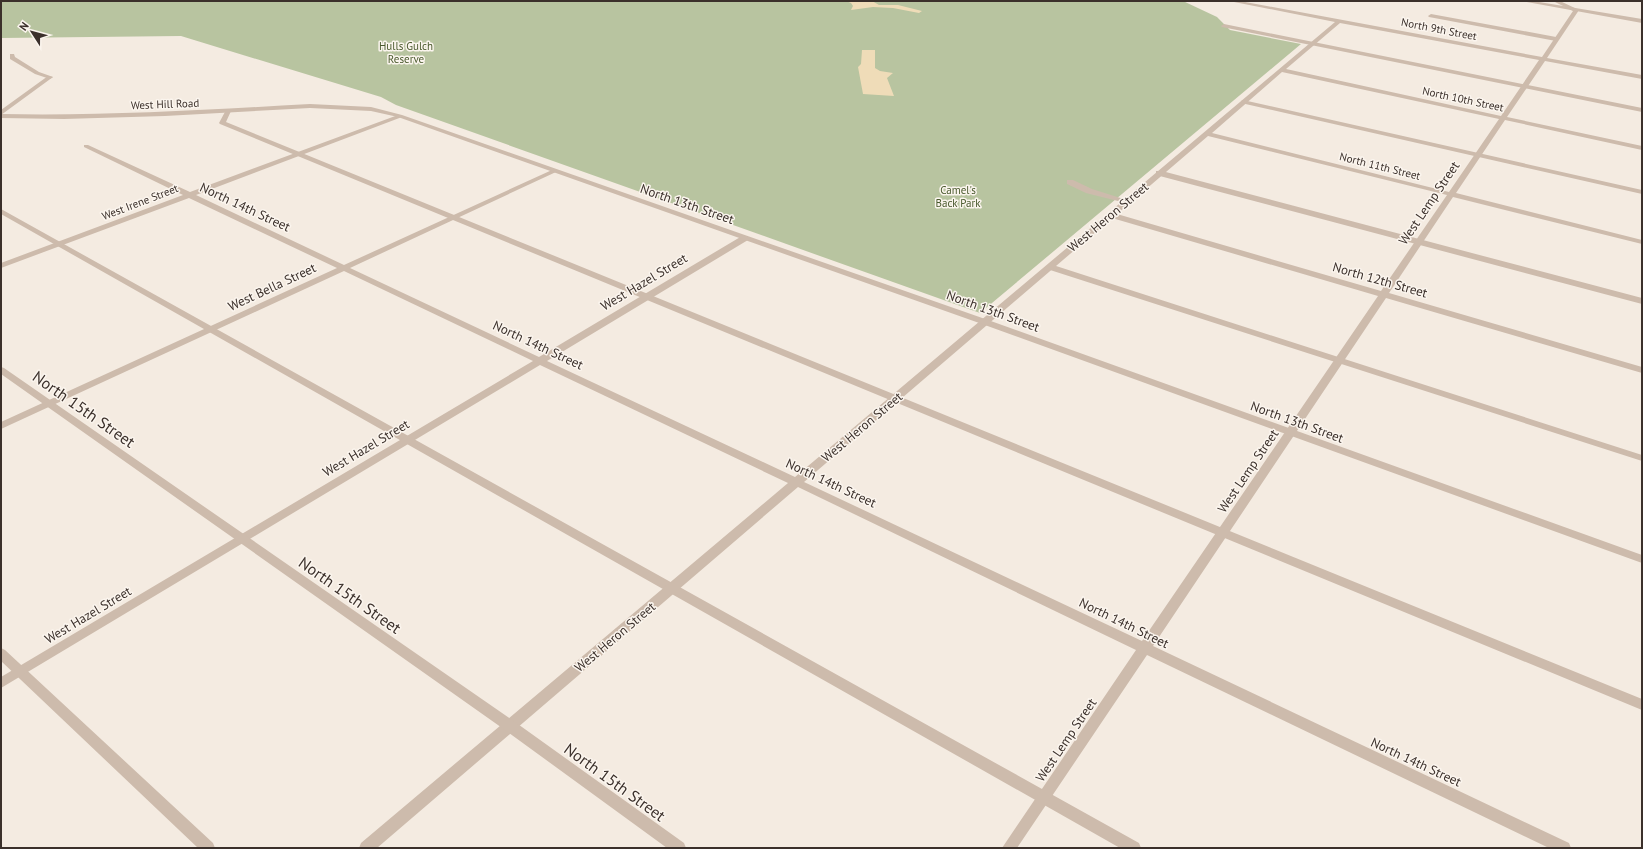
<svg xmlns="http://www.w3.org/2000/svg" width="1643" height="849" viewBox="0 0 1643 849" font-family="'PT Sans',sans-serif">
	<rect width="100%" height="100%" fill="#f4ebe1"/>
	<path fill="#b8c4a0" d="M1,1H1183L1217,17L1230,30L1301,44L980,313L396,105L381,97L181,36L1,38Z"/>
	<path fill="#efdcb8" d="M846,1H872L879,5H898L922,11L919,13L893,8L873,7L851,10L853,6L851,3Z
		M862,50H875V68L880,71L893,73L887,78L894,96L863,94L858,67L861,64Z"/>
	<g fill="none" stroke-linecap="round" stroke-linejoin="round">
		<path fill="#cdbbac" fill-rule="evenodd" d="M1431,14L1556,37L1559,39L1556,41L1429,17L1428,16Z
			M1224,24L1642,108V112L1222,27L1221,26Z
			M10,54H14L15,57L39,72L53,77L50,79L35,74L10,59Z
			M1243,100L1642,190V194L1241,103V101Z
			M226,110L231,111L226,122L1642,699V710L220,124L219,123Z
			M1156,171H1162L1642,298V304L1156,175Z
			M1067,180H1073L1092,189L1130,201L1126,203L1086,193L1067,184Z
			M1,209L1139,843L1141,848H1120L1,214Z
			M1047,265H1053L1642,455V461L1047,269Z
			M1,648L5,650L213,843L215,848H198L1,661Z"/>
		<path fill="#cdbbac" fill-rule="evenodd" d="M1229,1H1240L1542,57L1573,11L1553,1H1560L1579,10L1547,58L1642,75V79L1545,61L1507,117L1642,146V150L1505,120L1456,193L1642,240V244L1453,197L1389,293L1642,367V373L1386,298L1153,646L1569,843L1571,848H1549L1147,655L1017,848H1002L1136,650L798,487L377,848H359L361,843L788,483L540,365L1,688V677L533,361L344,271L1,429V422L337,268L189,198L1,268V263L183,195L84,147V145H88L190,192L398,115H402V117L196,195L344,265L552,170H556V172L350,268L539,357L742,236H748V240L547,361L795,477L1335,22ZM1340,23L1539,60L1501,116L1286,69ZM1282,72L1499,119L1449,192L1212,133ZM1208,136L1447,195L1381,291L1117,214ZM1112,218L1378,296L1142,641L804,482Z
			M48,76L53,77L1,115V110Z"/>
		<path fill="#cdbbac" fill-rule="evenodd" d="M1521,1H1533L1642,19V23Z
			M310,104L371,107L402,115L988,320L1642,555V563L982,324L398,117L371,111L310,108L165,116L64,119L1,118V114C104,116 207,110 310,104Z
			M1,367L4,368L515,722L684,843L686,848H667L505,730L1,374Z"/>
	</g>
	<g text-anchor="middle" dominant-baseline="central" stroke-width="3" stroke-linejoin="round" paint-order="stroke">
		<g font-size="11" fill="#3b302b" stroke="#fbf5ee">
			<text transform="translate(1439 29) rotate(11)">North 9th Street</text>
			<text transform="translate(1463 99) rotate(12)">North 10th Street</text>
			<text transform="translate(165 104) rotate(-2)">West Hill Road</text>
			<text transform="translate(1380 166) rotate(14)">North 11th Street</text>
			<text transform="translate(140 202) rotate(-21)">West Irene Street</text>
		</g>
		<g font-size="11" fill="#4a5a2e" stroke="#fbf5ee">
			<text x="406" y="46">Hulls Gulch<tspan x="406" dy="13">Reserve</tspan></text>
			<text x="958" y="190">Camel's<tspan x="958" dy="13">Back Park</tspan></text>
		</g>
		<g font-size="13" fill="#3b302b" stroke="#fbf5ee">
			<text transform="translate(1429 203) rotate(-56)">West Lemp Street</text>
			<text transform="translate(687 204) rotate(19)">North 13th Street</text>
			<text transform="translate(245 207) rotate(25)">North 14th Street</text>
			<text transform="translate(1108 217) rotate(-40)">West Heron Street</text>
			<text transform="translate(1380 280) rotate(16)">North 12th Street</text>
			<text transform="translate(644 282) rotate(-31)">West Hazel Street</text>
			<text transform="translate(272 287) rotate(-25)">West Bella Street</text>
			<text transform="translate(993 311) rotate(20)">North 13th Street</text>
			<text transform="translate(538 345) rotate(25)">North 14th Street</text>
			<text transform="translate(1297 422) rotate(20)">North 13th Street</text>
			<text transform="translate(862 427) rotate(-40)">West Heron Street</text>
			<text transform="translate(366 448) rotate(-31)">West Hazel Street</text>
			<text transform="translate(1248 471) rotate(-56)">West Lemp Street</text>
			<text transform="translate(831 483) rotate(25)">North 14th Street</text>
			<text transform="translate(88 615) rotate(-31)">West Hazel Street</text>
			<text transform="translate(1124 623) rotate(26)">North 14th Street</text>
			<text transform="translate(615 637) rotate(-40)">West Heron Street</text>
			<text transform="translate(1066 740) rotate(-56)">West Lemp Street</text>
			<text transform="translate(1416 762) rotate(25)">North 14th Street</text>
		</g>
		<g font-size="16" fill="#3b302b" stroke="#fbf5ee">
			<text transform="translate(84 409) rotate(35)">North 15th Street</text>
			<text transform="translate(350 595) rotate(35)">North 15th Street</text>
			<text transform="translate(615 782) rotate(36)">North 15th Street</text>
		</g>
	</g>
	<rect width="1643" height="849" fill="none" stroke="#3b302b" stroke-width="4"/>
	<g transform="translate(32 32) rotate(306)" stroke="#fbf5ee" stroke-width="3" paint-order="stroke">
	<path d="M0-3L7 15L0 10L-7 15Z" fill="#3b302b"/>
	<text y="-6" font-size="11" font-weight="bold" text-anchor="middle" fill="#3b302b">N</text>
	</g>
</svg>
